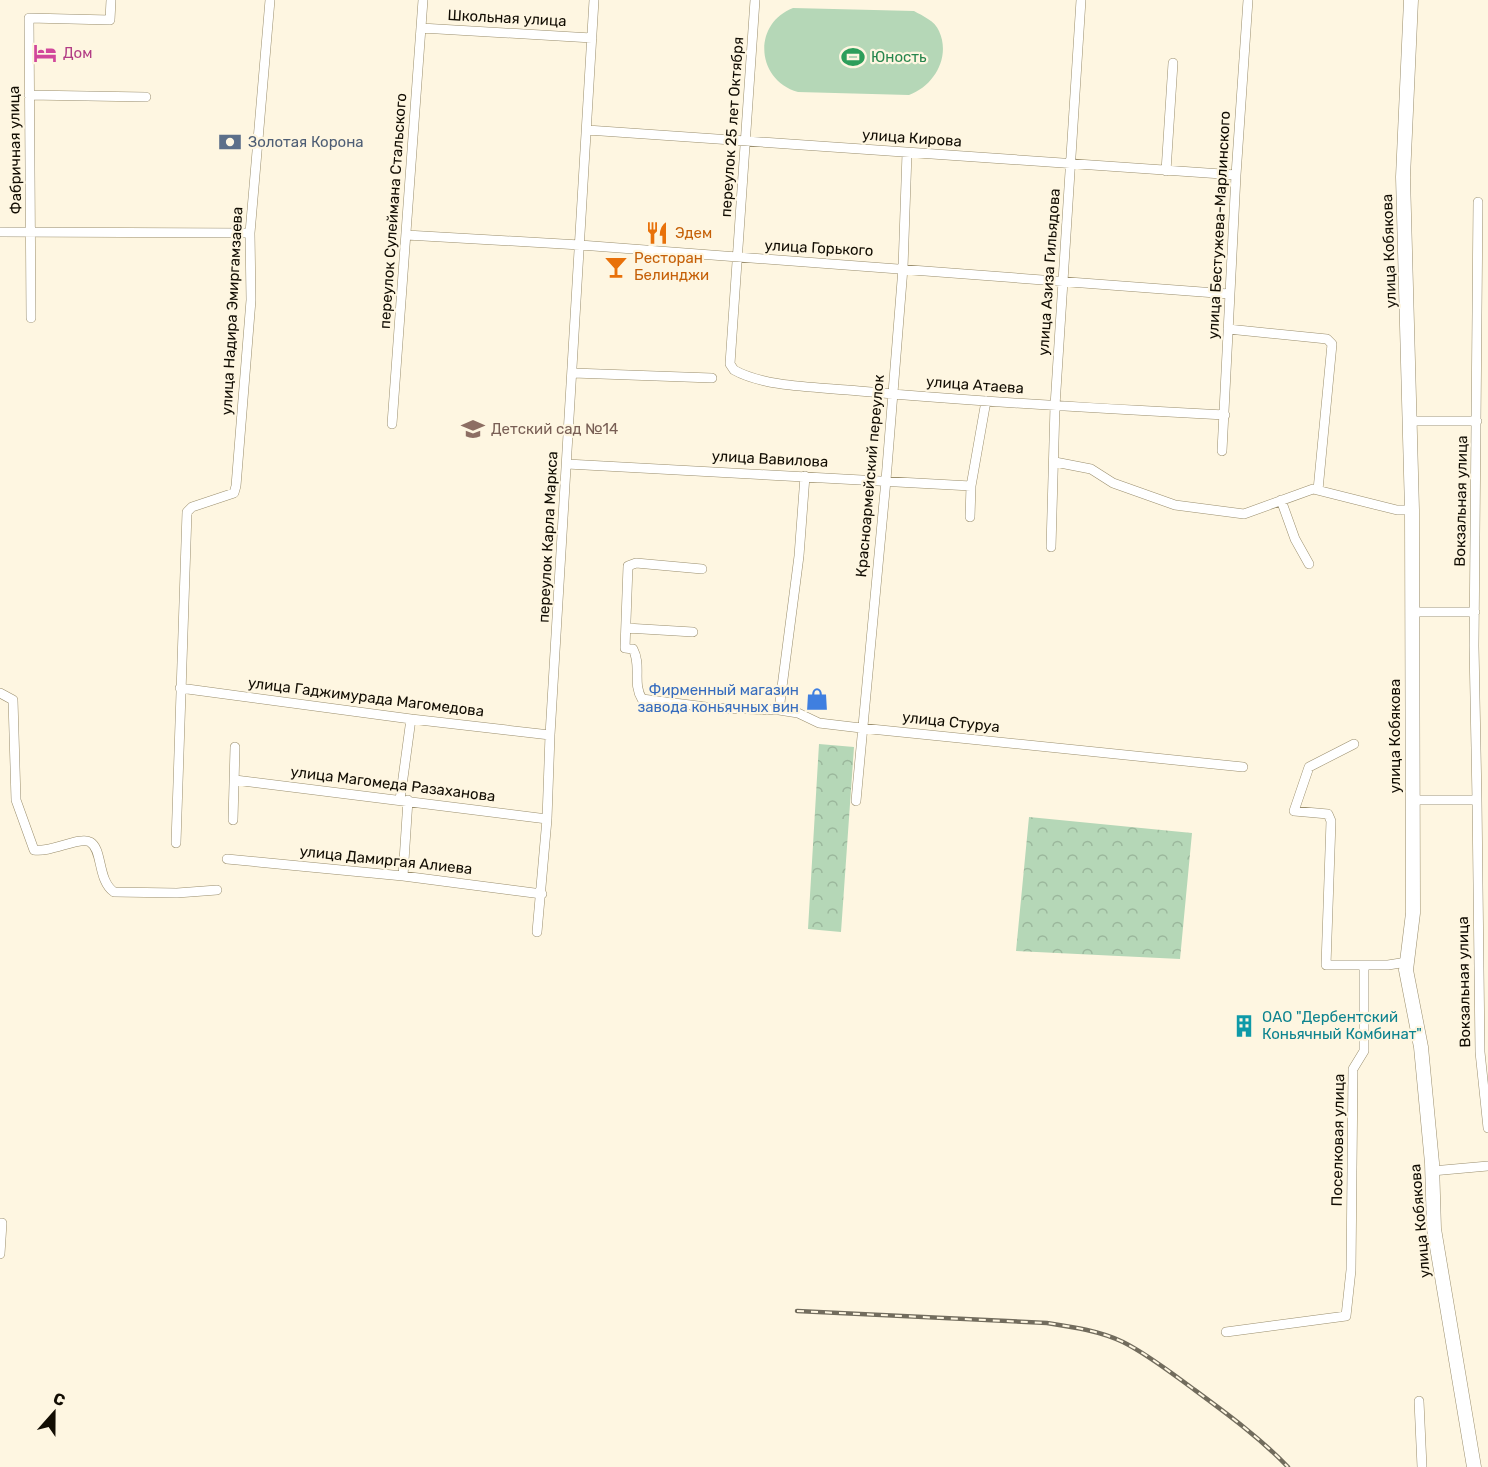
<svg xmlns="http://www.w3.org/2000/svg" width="1488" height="1467" viewBox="0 0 1488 1467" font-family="Rubik,sans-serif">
	<defs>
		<pattern id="park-crowns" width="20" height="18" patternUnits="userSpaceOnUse" patternTransform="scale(1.5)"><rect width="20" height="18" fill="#b5d7b7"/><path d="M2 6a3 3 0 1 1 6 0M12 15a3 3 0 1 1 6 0" fill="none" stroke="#9bb79c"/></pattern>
	</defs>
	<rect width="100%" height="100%" fill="#fef6e1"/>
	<path fill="url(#park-crowns)" d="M819,744L854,747L841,932L808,929Z
		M1029,817L1192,833L1180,959L1016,951Z"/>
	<path fill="#b5d7b7" d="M793,8L914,11C923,16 935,21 939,31C951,57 934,86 909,95L798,92C756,80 752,24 793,8Z"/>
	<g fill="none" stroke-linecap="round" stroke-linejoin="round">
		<g stroke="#9a8e6d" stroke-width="10">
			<path id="street" d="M755,0L730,364L734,370C766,388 822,387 859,391C981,402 1103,409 1225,415
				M421,28L592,38
				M29,95L146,97
				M587,130L1236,175
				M1166,171L1173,63
				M0,232L250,233
				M406,235L580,245L1229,294
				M31,318L29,18L110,20L111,0
				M1228,329L1327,339L1332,344L1318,490
				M573,373L712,378
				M1408,421H1477
				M392,424L423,0
				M1222,451L1236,175L1248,0
				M1055,462L1091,469L1113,483L1175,505L1244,514L1313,489L1397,510H1412
				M567,464L971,486
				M1281,500L1295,539L1309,564
				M970,517L971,486L986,401
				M1051,547L1055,406L1081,0
				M702,569L636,563L628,566L625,648L633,649C642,666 632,683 642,699L714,708L779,710L798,713L819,723L861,728L1243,767
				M1412,612H1475
				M626,628L693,632
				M180,688L411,719L550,735
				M0,693L13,700L16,800L34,850C50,853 80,836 90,842C103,849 97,880 114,892L177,893L217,890
				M779,710L799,556L805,476
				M1354,744L1309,767L1294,811L1328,814L1331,821L1326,965H1388L1407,962
				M235,780L547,819
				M400,800L411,719
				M1412,800H1477L1474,646L1478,202
				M1477,800L1480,1052L1488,1128
				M856,801L886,480L903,268L907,153
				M233,820L235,747
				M176,843L187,512L192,507L234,493L236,486L251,300L250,233L270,0
				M227,859L403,876L542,894
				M403,876L408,800
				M537,932L547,819L550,735L594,0
				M1432,1171L1488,1166
				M0,1223H2L0,1254
				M1226,1332L1346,1316L1351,1270L1353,1069L1364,1051V965
				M1419,1401L1422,1467"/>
		</g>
		<g stroke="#9a8e6d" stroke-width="15">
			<path id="secondary" d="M1411,0L1403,177L1412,510L1413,913L1406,970L1421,1047L1432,1163L1434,1229L1474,1467"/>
		</g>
		<use href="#street" stroke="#fff" stroke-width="9"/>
		<use href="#secondary" stroke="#fff" stroke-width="14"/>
		<g stroke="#726c5d" stroke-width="4.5">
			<path id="rail" d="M797,1311L1047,1323C1073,1327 1100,1331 1123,1342C1147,1354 1170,1372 1192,1388C1226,1413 1259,1437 1288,1467"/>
		</g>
		<use href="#rail" stroke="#fef6e1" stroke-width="2" stroke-dasharray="7" stroke-linecap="butt"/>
	</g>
	<defs>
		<g id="hotel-bare" transform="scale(1.8)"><path d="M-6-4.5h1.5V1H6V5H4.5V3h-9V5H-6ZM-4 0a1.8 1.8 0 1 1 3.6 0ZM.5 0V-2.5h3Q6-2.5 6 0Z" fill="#d1479c" stroke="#fef6e1" stroke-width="2.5" paint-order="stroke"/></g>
		<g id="stadium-bare" transform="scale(1.8)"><path d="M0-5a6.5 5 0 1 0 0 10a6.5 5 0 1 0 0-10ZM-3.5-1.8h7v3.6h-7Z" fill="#2e9e5b" stroke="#fef6e1" stroke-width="2.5" paint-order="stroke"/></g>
		<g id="bank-bare" transform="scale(1.8)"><path d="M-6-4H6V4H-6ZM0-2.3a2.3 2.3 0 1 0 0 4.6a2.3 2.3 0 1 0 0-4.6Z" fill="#5c6f8a" stroke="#fef6e1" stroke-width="2.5" paint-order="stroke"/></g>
		<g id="restaurant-bare" transform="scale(1.8)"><path d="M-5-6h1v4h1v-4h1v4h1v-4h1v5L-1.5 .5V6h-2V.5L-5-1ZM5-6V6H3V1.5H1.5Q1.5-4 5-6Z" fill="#e8710a" stroke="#fef6e1" stroke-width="2.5" paint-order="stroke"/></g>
		<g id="bar-bare" transform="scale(1.8)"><path d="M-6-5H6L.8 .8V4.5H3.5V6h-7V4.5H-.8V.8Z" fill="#e8710a" stroke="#fef6e1" stroke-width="2.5" paint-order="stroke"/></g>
		<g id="school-bare" transform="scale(1.8)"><path d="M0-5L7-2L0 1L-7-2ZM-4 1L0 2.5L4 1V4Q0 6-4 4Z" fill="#8d6e63" stroke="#fef6e1" stroke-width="2.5" paint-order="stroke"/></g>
		<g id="shop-bare" transform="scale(1.8)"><path d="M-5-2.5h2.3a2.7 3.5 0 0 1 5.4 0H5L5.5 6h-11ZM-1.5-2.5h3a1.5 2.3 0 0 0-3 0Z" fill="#3f7fe0" stroke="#fef6e1" stroke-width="2.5" paint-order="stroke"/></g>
		<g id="building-bare" transform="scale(1.8)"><path d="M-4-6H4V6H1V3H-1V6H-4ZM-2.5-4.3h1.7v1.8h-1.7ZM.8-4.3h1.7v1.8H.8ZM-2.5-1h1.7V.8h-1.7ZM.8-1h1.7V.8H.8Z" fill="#0f9aa8" stroke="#fef6e1" stroke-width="2.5" paint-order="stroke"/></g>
	</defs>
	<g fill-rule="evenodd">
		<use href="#hotel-bare" x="45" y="53"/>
		<use href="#stadium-bare" x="853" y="57"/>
		<use href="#bank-bare" x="230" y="142"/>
		<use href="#restaurant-bare" x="657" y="233"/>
		<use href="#bar-bare" x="616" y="267"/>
		<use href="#school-bare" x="473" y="429"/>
		<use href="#shop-bare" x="817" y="699"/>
		<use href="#building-bare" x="1244" y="1026"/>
	</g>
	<g text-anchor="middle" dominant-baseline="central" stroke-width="4.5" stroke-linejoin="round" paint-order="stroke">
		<g font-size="15" fill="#120d03" stroke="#fef6e1">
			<text transform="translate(507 18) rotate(3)">Школьная улица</text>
			<text transform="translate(732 127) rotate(-86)">переулок 25 лет Октября</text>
			<text transform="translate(912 138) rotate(4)">улица Кирова</text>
			<text transform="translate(15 150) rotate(-91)">Фабричная улица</text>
			<text transform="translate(393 211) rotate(-86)">переулок Сулеймана Стальского</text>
			<text transform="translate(1219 225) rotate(-87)">улица Бестужева-Марлинского</text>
			<text transform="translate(819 248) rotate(3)">улица Горького</text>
			<text transform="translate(1389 251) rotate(-92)">улица Кобякова</text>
			<text transform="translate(1049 272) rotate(-86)">улица Азиза Гильядова</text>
			<text transform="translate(232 311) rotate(-87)">улица Надира Эмиргамзаева</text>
			<text transform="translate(975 385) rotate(4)">улица Атаева</text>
			<text transform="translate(770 459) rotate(3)">улица Вавилова</text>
			<text transform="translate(870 476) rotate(-85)">Красноармейский переулок</text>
			<text transform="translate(1461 501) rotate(-89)">Вокзальная улица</text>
			<text transform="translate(548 537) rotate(-87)">переулок Карла Маркса</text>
			<text transform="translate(366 697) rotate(7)">улица Гаджимурада Магомедова</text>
			<text transform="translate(951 722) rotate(6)">улица Стуруа</text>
			<text transform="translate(1395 736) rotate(-90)">улица Кобякова</text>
			<text transform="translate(393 784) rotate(7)">улица Магомеда Разаханова</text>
			<text transform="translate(386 860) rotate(6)">улица Дамиргая Алиева</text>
			<text transform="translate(1464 982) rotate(-91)">Вокзальная улица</text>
			<text transform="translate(1338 1140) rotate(-89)">Поселковая улица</text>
			<text transform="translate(1420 1221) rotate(-95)">улица Кобякова</text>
		</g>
		<g font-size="15" fill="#b23c85" stroke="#fef6e1" text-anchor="start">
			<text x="63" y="53">Дом</text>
		</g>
		<g font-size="15" fill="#27864d" stroke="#fef6e1" text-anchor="start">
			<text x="871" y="57">Юность</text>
		</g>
		<g font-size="15" fill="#4e5e75" stroke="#fef6e1" text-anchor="start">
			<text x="248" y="142">Золотая Корона</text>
		</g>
		<g font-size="15" fill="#c56008" stroke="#fef6e1" text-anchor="start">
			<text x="675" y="233">Эдем</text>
			<text x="634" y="258">Ресторан<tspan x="634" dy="17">Белинджи</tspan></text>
		</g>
		<g font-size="15" fill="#785e54" stroke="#fef6e1" text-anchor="start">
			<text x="491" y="429">Детский сад №14</text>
		</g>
		<g font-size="15" fill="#366cbe" stroke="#fef6e1" text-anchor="end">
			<text x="799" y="690">Фирменный магазин<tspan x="799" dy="17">завода коньячных вин</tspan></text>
		</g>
		<g font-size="15" fill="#0d838f" stroke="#fef6e1" text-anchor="start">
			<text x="1262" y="1017">ОАО "Дербентский<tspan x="1262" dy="17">Коньячный Комбинат"</tspan></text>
		</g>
	</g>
	<g transform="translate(54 1413) rotate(21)" stroke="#fef6e1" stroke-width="4.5" paint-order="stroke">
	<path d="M0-4.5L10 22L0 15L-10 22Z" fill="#120d03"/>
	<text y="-9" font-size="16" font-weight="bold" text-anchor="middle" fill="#120d03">С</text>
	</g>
</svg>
